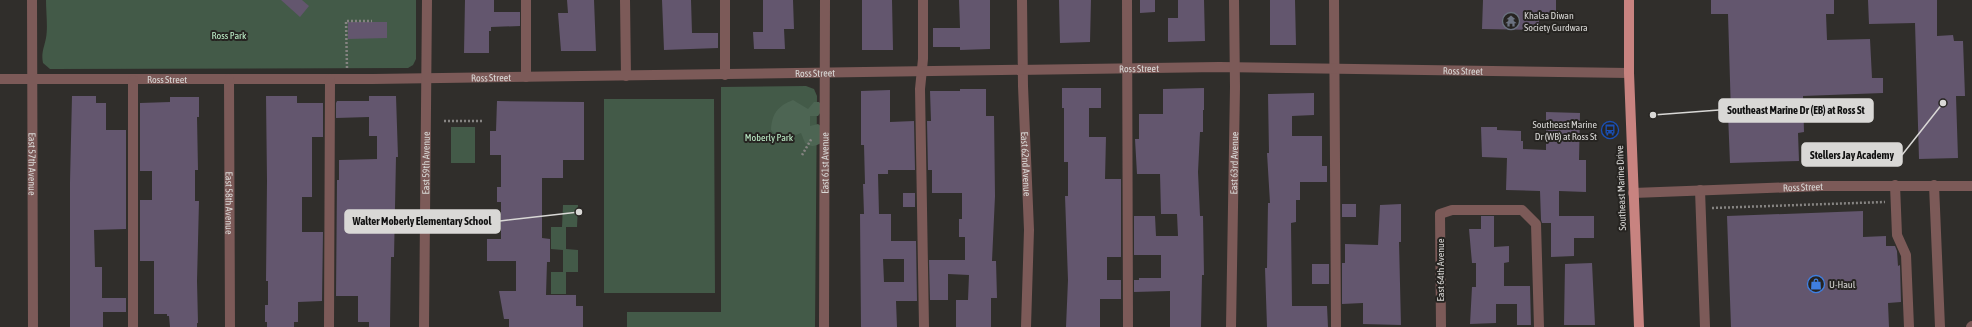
<svg xmlns="http://www.w3.org/2000/svg" width="1972" height="327" viewBox="0 0 1972 327" font-family="'Asap Condensed',sans-serif">
	<rect width="100%" height="100%" fill="#302e2b"/>
	<path fill="#435a48" d="M46,0H416V59L413,65L408,68L50,69L43,63C41,53 44,48 46,38C48,27 46,12 46,0Z
		M806,86L814,89L817,96L815,327H627V312H721V87Z
		M604,99H714L715,293H604Z
		M451,127H475V163H451Z
		M563,205H578L577,227H566V249L578,250V272H566V294H551V272H563V250L551,249V227H562Z"/>
	<path fill="#4d6553" d="M793,100L808,109L814,102H819L822,105L821,112L818,116H810V126L818,124L822,127L821,143C814,147 811,147 805,143L801,133L796,135L790,134L785,140L777,137L771,130C772,113 778,106 793,100Z"/>
	<path fill="#63566e" fill-rule="evenodd" d="M281,0H302L309,6L300,17Z
		M465,0H494V12H520V26L491,27V31H489V53H464Z
		M567,0H594L596,51H561L558,13H568Z
		M662,0H691L692,33H718V48L664,50Z
		M763,0H793L794,29H784L785,49H754L753,32H763Z
		M862,0H892L893,50H862Z
		M959,0H990V49L960,50V47H933V28H960Z
		M1059,0H1091L1090,42L1060,43Z
		M1140,0H1155V12L1140,13Z
		M1178,0H1204L1205,41L1168,42V18H1178Z
		M1270,0H1295L1296,45H1270Z
		M1483,0H1556V13H1539V30L1482,29Z
		M1711,0H1834V14H1826L1827,40L1870,39L1872,78H1883V93L1803,96L1804,132L1798,133L1799,161L1730,163L1728,114H1731L1728,14H1711Z
		M1868,0H1937V36L1953,35L1954,41H1963L1965,96H1956L1958,158L1919,159L1915,23L1869,24Z
		M348,22H387V38L348,39Z
		M1062,88H1101V108H1089V137H1106L1105,179H1121V257H1107V280H1121V299H1100V327H1066L1068,280L1065,196H1068V162H1064V108H1062Z
		M1204,88V110H1203V132H1200L1198,172L1200,216H1203L1204,275H1202L1201,327H1170V291L1134,292V280H1139V278H1161V255H1134V216H1155L1156,236H1178L1177,214H1161L1160,174H1137L1135,139H1139V114H1163V89Z
		M960,89H986V116H994L995,196L992,261H996L997,298H991V327H956V300H968L969,275L948,274V300H930L929,260H965V237H959V219H962V193H932V170H928L927,121H931L930,91H960Z
		M890,90V122L914,121L915,170H888V174H878L879,214H891V241H916L917,301H896L897,327H861L860,214H864L863,184H865L864,145H861V91ZM883,259H904V282H884Z
		M1314,93V115L1292,116V136H1322V166H1327V182H1300V200H1296V222L1291,223L1292,306H1327L1328,327H1267L1265,268H1267L1268,203H1270L1267,153H1269L1268,94Z
		M72,96H96V103H106V130H126V229L94,230L95,267H102V298H126V312H103V327H70V182Z
		M266,96H297V103H323V137H312V197H302V232H323L322,301L298,302V322H294V327H267V322H265V305H268V281H266L267,181Z
		M369,96H396L398,157H396L394,257H391L390,327H369V322H358V296H336L337,180H339V160L377,159V136H369V117L336,118V103L337,101H369Z
		M170,97H199V117H197L198,170H195V201H199L197,281L198,323H197V327H170L169,316H167V314H154V261H140V200H152V171H140V103L170,102Z
		M497,101L584,102V160H563V178H542V238L550,239V262H547L546,295H576V306H583V327H509V319H504L499,291H516V261H487V239H501V202H497V187H501V155H490V131H496Z
		M1546,112L1580,113L1579,160H1586V192L1559,191V216H1594V238H1574V256L1551,257V223H1542L1541,220L1540,191L1506,190L1507,158L1482,157L1481,127H1497V130L1521,131V141H1523V149L1546,150Z
		M903,193H915V207H903Z
		M1342,204H1356V217H1342Z
		M1401,204V242H1399L1401,325L1363,324V303L1342,304V263H1345V244L1378,245L1380,205Z
		M1863,211V237L1886,236V246H1895L1897,251L1898,266L1900,265L1901,302L1888,303L1889,327H1731L1727,216Z
		M1481,216H1494V247L1509,246V262L1504,263V286H1530L1531,325H1517V304H1496V323L1470,324L1472,287H1476V263H1472L1469,229H1481Z
		M1592,263L1595,325H1564L1565,264Z
		M1312,264H1329V284H1312Z"/>
	<g fill="none" stroke-linecap="round" stroke-linejoin="round">
		<path stroke="#868482" stroke-width="2.5" stroke-dasharray="2 2" stroke-linecap="butt" d="M347,68L346,21H372
			M444,121H482
			M1605,131L1610,130
			M802,155L812,138
			M1712,208L1885,202"/>
		<g stroke="#7c5a58" stroke-width="10">
			<path id="s1" d="M32,0L33,327"/>
			<path d="M526,0V77"/>
			<path d="M625,0L626,76"/>
			<path d="M725,0V75"/>
			<path d="M923,0V59L920,89L924,327"/>
			<path id="s2" d="M1022,0L1023,86L1029,230L1026,327"/>
			<path d="M1127,0L1128,327"/>
			<path d="M1334,0L1336,327"/>
			<path id="s3" d="M0,79H373L1219,67L1629,73"/>
			<path id="s4" d="M229,79L230,327"/>
			<path d="M1895,185L1897,235L1906,255L1909,327"/>
			<path d="M1934,185L1940,327"/>
			<path d="M1700,190L1705,327"/>
			<path id="s5" d="M1633,193L1822,186H1972"/>
			<path d="M133,327V80"/>
			<path d="M329,327L330,79"/>
			<path id="s6" d="M424,327L427,0"/>
			<path id="s7" d="M824,327L825,0"/>
			<path id="s8" d="M1231,327L1235,87L1234,0"/>
			<path d="M1441,327L1440,214L1452,210H1522L1536,224L1539,327"/>
			<path d="M1971,327L1972,326"/>
		</g>
		<path stroke="#c88380" stroke-width="10" d="M1629,0V73L1639,327"/>
	</g>
	<defs>
		<g id="temple-ring" transform="scale(0.9)"><circle r="9.5" fill="#262421" stroke="#6b7280" stroke-width="1.5"/><path d="M0-6L5-2H3V0L6.5 2.5H4V6H1.5V3h-3V6H-4V2.5H-6.5L-3 0V-2H-5Z" fill="#6b7280"/></g>
		<g id="bus-ring" transform="scale(0.9)"><circle r="9.5" fill="#262421" stroke="#1a4fb4" stroke-width="1.5"/><path d="M-5-6H5V4H4V6H2V4H-2V6H-4V4H-5ZM-3.5-4V0h7V-4ZM-3.5 1.2v1.5H-2V1.2ZM2 1.2v1.5H3.5V1.2Z" fill="#1a4fb4"/></g>
		<g id="shop-ring" transform="scale(0.9)"><circle r="9.5" fill="#262421" stroke="#3f7fe0" stroke-width="1.5"/><path d="M-5-2.5h2.3a2.7 3.5 0 0 1 5.4 0H5L5.5 6h-11ZM-1.5-2.5h3a1.5 2.3 0 0 0-3 0Z" fill="#3f7fe0"/></g>
	</defs>
	<g fill-rule="evenodd">
		<use href="#temple-ring" x="1511" y="21"/>
		<use href="#bus-ring" x="1610" y="130"/>
		<use href="#shop-ring" x="1816" y="284"/>
	</g>
	<g text-anchor="middle" dominant-baseline="central" stroke-width="4" stroke-linejoin="round" paint-order="stroke">
		<g font-size="10" fill="#d9d8d6" stroke="#262421" text-anchor="start">
			<text x="1524" y="15">Khalsa Diwan<tspan x="1524" dy="12">Society Gurdwara</tspan></text>
			<text x="1597" y="124" text-anchor="end">Southeast Marine<tspan x="1597" dy="12">Dr (WB) at Ross St</tspan></text>
			<text x="1829" y="284">U-Haul</text>
		</g>
		<g font-size="10" fill="#beefc9" stroke="#262421">
			<text x="229" y="35">Ross Park</text>
			<text x="769" y="137">Moberly Park</text>
		</g>
		<g font-size="10" fill="#d9d8d6" stroke="#262421">
			<text stroke="none"><textPath href="#s3" startOffset="1139">Ross Street</textPath></text>
			<text stroke="none"><textPath href="#s3" startOffset="1463">Ross Street</textPath></text>
			<text stroke="none"><textPath href="#s3" startOffset="815">Ross Street</textPath></text>
			<text stroke="none"><textPath href="#s3" startOffset="491">Ross Street</textPath></text>
			<text stroke="none"><textPath href="#s3" startOffset="167">Ross Street</textPath></text>
			<text stroke="none"><textPath href="#s1" startOffset="164">East 57th Avenue</textPath></text>
			<text stroke="none"><textPath href="#s7" startOffset="164">East 61st Avenue</textPath></text>
			<text stroke="none"><textPath href="#s6" startOffset="164">East 59th Avenue</textPath></text>
			<text stroke="none"><textPath href="#s2" startOffset="164">East 62nd Avenue</textPath></text>
			<text stroke="none"><textPath href="#s8" startOffset="164">East 63rd Avenue</textPath></text>
			<text stroke="none"><textPath href="#s5" startOffset="170">Ross Street</textPath></text>
			<text transform="translate(1621 188) rotate(-92)">Southeast Marine Drive</text>
			<text stroke="none"><textPath href="#s4" startOffset="124">East 58th Avenue</textPath></text>
			<text transform="translate(1440 270) rotate(-90)">East 64th Avenue</text>
		</g>
	</g>
	<path fill="none" stroke="#d9d8d6" stroke-width="1.5" d="M1653 115L1719 110M1943 103L1902 155M579 212L500 221"/>
	<g fill="#d9d8d6" stroke="#262421" stroke-width="1.5">
		<circle cx="1653" cy="115" r="4"/>
		<circle cx="1943" cy="103" r="4"/>
		<circle cx="579" cy="212" r="4"/>
	</g>
	<g fill="#d9d8d6" stroke="#d9d8d6" stroke-width="1.5">
		<rect x="1719" y="99" width="154" height="23" rx="4"/>
		<rect x="1802" y="143" width="100" height="23" rx="4"/>
		<rect x="345" y="210" width="155" height="23" rx="4"/>
	</g>
	<g font-size="11" text-anchor="middle" font-weight="bold" fill="#111">
		<text x="1796" y="114">Southeast Marine Dr (EB) at Ross St</text>
		<text x="1852" y="159">Stellers Jay Academy</text>
		<text x="422" y="225">Walter Moberly Elementary School</text>
	</g>
</svg>
